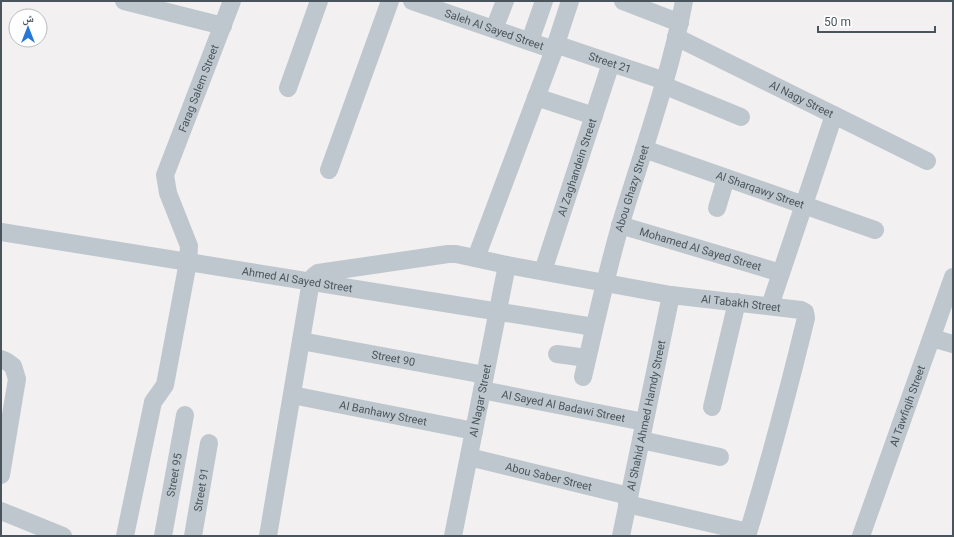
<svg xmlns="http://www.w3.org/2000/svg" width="954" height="537" viewBox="0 0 954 537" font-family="Roboto,'Noto Naskh Arabic',sans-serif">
	<rect width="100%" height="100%" fill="#f2f0f0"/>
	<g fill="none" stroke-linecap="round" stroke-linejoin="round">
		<g stroke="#bfc7ce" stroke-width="18">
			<path d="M124,1L223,26"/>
			<path id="s1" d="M412,1L554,50"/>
			<path d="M623,1L680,23"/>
			<path d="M494,29L505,1"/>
			<path id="s2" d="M676,37L927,161"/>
			<path d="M530,41L544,1"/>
			<path id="s3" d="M555,44L665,81"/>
			<path d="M663,85L741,117"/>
			<path d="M288,88L319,1"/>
			<path d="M536,97L594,116"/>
			<path id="s4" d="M644,149L875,230"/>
			<path d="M329,170L390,1"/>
			<path d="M717,208L726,178"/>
			<path id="s5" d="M620,225L781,273"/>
			<path id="s6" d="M1,232L594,327"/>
			<path d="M476,258L554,50L570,1"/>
			<path id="s7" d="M543,271L611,63"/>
			<path d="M770,306L834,115"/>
			<path d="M932,338L953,344"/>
			<path id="s8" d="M301,341L485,375"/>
			<path d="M557,354L587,358"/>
			<path d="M1,359L6,361L13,366L17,379L1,475"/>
			<path id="s9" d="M583,377C595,326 606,274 621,223C643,150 670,76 684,1"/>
			<path id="s10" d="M482,390L644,422"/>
			<path id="s11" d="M292,395L474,431"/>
			<path d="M712,407L737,302"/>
			<path d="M641,440L720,457"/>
			<path id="s12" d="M469,457L629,496"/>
			<path d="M627,504L748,532"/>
			<path d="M1,511L63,536"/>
			<path id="s13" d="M125,536L153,402L165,385L188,262L189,246L168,193L165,175L232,1"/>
			<path id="s14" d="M163,536L185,415"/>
			<path id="s15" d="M193,536L209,443"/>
			<path id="s16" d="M268,536L311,281L314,276L318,273L448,254H456L507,265L671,295L801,310L805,312L806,318C788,392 769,464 747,536"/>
			<path id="s17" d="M453,536L507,265"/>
			<path id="s18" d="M621,536L671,295"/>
			<path id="s19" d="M861,536L953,277"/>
		</g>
	</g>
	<g text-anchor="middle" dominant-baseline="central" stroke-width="3" stroke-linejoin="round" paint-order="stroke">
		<g font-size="11" fill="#49545c" stroke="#fff">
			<text stroke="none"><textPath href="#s1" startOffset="87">Saleh Al Sayed Street</textPath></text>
			<text stroke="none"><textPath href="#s3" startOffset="58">Street 21</textPath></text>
			<text stroke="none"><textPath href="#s13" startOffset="467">Farag Salem Street</textPath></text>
			<text stroke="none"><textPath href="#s2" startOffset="140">Al Nagy Street</textPath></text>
			<text stroke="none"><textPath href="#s7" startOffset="109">Al Zaghandein Street</textPath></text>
			<text stroke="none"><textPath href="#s9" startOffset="195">Abou Ghazy Street</textPath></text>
			<text stroke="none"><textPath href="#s4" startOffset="123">Al Sharqawy Street</textPath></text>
			<text stroke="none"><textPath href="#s5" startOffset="84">Mohamed Al Sayed Street</textPath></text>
			<text stroke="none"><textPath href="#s6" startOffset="300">Ahmed Al Sayed Street</textPath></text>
			<text stroke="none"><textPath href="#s16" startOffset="698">Al Tabakh Street</textPath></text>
			<text stroke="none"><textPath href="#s8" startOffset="94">Street 90</textPath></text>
			<text stroke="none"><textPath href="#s17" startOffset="138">Al Nagar Street</textPath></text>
			<text stroke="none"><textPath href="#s10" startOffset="83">Al Sayed Al Badawi Street</textPath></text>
			<text stroke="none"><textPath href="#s19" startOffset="138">Al Tawfiqih Street</textPath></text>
			<text stroke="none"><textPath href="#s11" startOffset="93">Al Banhawy Street</textPath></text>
			<text stroke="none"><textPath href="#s18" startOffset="123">Al Shahid Ahmed Hamdy Street</textPath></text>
			<text stroke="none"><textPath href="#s14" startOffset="62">Street 95</textPath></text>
			<text stroke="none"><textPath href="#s12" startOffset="82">Abou Saber Street</textPath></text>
			<text stroke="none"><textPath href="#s15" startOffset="47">Street 91</textPath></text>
		</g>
	</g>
	<rect width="954" height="537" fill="none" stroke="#49545c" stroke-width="4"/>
	<g transform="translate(28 28)"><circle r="19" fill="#ffffff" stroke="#b6bbbe"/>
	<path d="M0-3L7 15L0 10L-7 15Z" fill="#2777d6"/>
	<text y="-6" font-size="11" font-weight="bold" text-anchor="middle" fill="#49545c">ش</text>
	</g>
	<path d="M818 26v6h117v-6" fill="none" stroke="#49545c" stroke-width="2"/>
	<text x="824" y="26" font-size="12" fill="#49545c" stroke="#ffffff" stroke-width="3" paint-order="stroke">50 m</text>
</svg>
